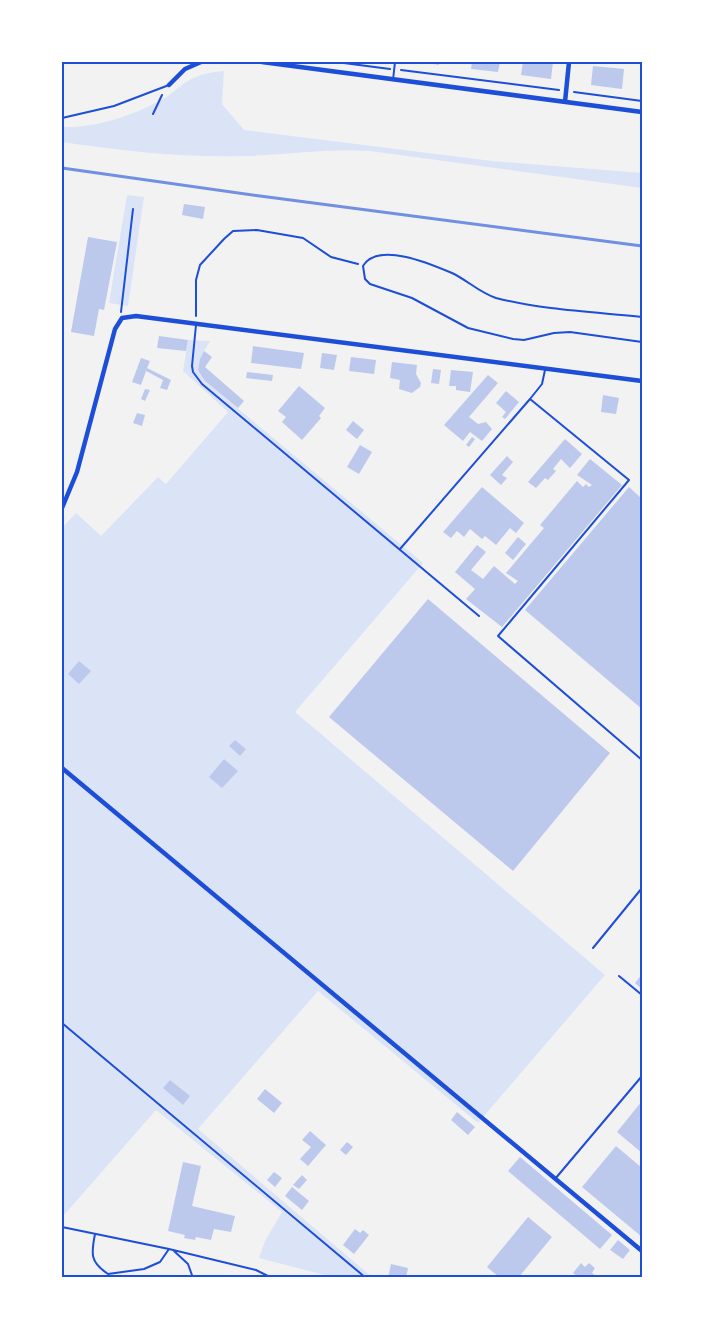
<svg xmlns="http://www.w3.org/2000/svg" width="704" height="1339" viewBox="0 0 704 1339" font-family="Inter,sans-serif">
	<rect width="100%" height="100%" fill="#f2f2f2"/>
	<path fill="#dbe4f7" d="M224,71L222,104L244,130L492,161L642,173V188L370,151C328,148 287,155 246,156C184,158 123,151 62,142V127C95,128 132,116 161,100C171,95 179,86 188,81C199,74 212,72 224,71Z
		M127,195L144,197L128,306L109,303Z
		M188,340L210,341C201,357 194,363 205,381L423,563L295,712L605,975L478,1123L318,991L198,1129L372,1277H332L259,1258L265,1241L282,1212L156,1110L65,1214L62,1213V528L76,513L101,536L158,477L166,484L228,412L183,371Z"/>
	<path fill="#bdc9ec" d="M422,62H439V65Z
		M472,62H500L498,72L471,69Z
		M523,62H553L551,79L521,75Z
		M593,66L624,69L622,89L591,85Z
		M184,204L205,207L203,219L182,215Z
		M88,237L117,242L104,310L99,309L94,336L71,332Z
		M159,336L188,340L186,351L157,348Z
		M253,346L304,353L301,369L251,363Z
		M204,351L212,357L205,367L244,401L238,408L205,381L198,370L200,359Z
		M322,353L337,355L334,370L320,368Z
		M351,357L376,360L374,374L349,371Z
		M141,358L150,361L147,368L171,380L167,390L160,388L163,380L146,371L141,385L132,382Z
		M392,362L417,365L416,374L421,383L420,387L412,393L399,389L400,380L390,378Z
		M433,369L441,370L439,384L431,383Z
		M451,370L473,372L470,392L456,390V386H449Z
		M247,372L273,375L272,381L246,378Z
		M488,375L498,383L469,417L478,424L486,422L492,429L482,441L470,432L463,441L444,425Z
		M299,386L325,408L319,416L321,418L302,440L282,422L286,417L278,411Z
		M145,389L150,390L145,401L141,399Z
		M506,391L519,402L505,419L502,417L506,412L496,403Z
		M603,395L619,398L616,414L601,412Z
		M137,413L145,415L142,426L133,423Z
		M353,421L364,430L357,439L346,430Z
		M472,437L475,439L469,447L466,445Z
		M565,439L582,454L570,468L561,459L553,469L556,471L548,480L545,478L536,488L528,482Z
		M360,445L372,452L359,474L347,467Z
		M507,456L513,462L502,475L507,478L501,485L490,475Z
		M590,459L622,485L502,627L466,599L475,589L455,572L477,545L486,552L471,570L483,579L494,566L515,584L518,581L506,573L544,528L540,525L577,481L583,487L586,484L589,487L592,485L577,475Z
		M482,487L524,523L516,533L510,528L496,545L485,536L482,539L470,529L464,537L457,531L451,538L443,532Z
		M629,487L642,499V709L525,610Z
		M518,537L526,544L513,560L505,553Z
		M428,599L610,753L513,871L329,717Z
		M79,661L91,671L79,684L68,674Z
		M235,740L246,749L240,756L229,746Z
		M224,759L238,771L222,788L209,777Z
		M642,974V989L635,983Z
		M170,1080L190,1096L183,1105L163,1088Z
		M265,1089L282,1103L274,1113L257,1099Z
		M642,1101V1153L617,1132Z
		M457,1112L475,1127L468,1135L451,1120Z
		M310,1131L326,1145L308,1166L300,1159L311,1147L302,1140Z
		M347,1142L353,1147L346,1155L340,1150Z
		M616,1146L642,1168V1237L582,1187Z
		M520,1157L612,1235L600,1249L508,1171Z
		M183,1162L201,1166L192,1206L235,1216L231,1232L214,1229L211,1240L196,1237L195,1240L184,1238L185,1235L168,1231Z
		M274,1172L282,1178L275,1187L267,1180Z
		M302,1175L307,1180L299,1189L293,1185Z
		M292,1187L309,1201L302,1210L285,1196Z
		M528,1217L552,1237L518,1278H500L487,1267Z
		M355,1229L360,1233L363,1230L369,1235L354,1254L343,1245Z
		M618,1240L630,1250L623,1259L610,1250Z
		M581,1263L585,1267L589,1263L595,1268L592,1273L598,1278H579L573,1273Z
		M391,1264L408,1268L406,1278H388Z"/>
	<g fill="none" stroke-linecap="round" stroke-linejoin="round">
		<path stroke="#1d4ed8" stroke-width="2" d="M336,62L390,69
			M401,70L559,90
			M574,92L642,101
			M153,114L162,95
			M121,312L133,209
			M196,316V280L200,265L224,239L233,231L257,230L303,238L331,257L358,264"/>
		<path stroke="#1d4ed8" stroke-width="2" d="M393,80L395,62
			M62,118L114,106L169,85
			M642,317C594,312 543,310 496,298C480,293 467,280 452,273C431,264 378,241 363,266L365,279L370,284L412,298L468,328L513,339L524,340L554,333L570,332L642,342
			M196,325L192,366L193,372L202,384L479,616
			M530,399L629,480L498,636L642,760
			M400,549L530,399L542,384L545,370
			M593,948L642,888
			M619,976L642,995
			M62,1023L366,1278
			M555,1179L642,1076
			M62,1227L169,1249
			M95,1234C91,1254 90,1262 108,1274L144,1269L160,1262L169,1249L256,1270L272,1278
			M174,1251L188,1264L193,1278"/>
		<path stroke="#1d4ed8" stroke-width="4.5" d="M262,62L642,112
			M169,85L185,69L201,62
			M565,102L569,62
			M62,508L77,472L115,329L122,318L136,316L642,381
			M62,768L642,1251"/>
		<path stroke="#7290e2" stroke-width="3" d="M62,168L260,196L642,246"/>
	</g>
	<rect width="704" height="1339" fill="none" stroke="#ffffff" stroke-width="126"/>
	<rect x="63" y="63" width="578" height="1213" fill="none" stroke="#1d4ed8" stroke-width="2"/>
</svg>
